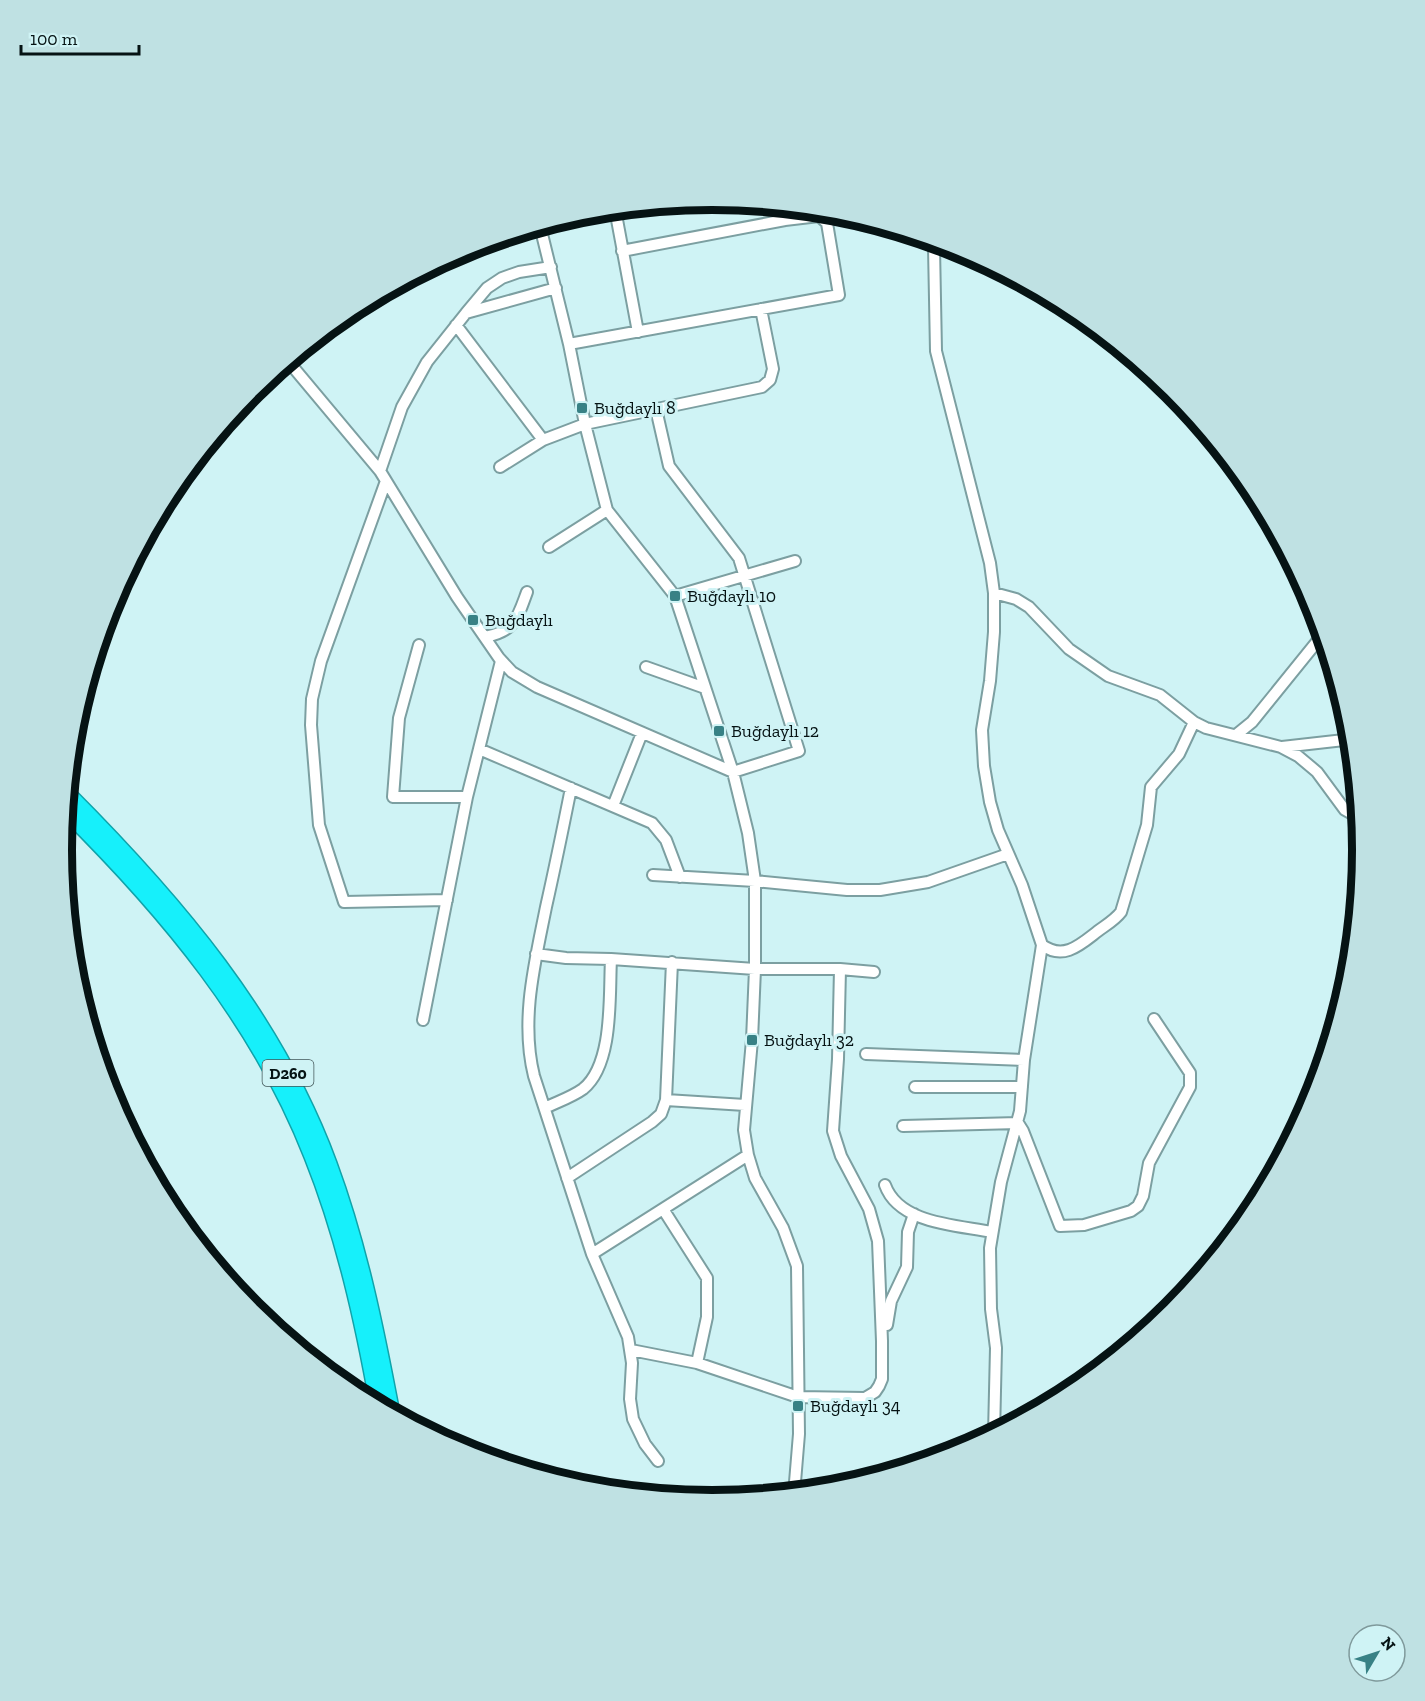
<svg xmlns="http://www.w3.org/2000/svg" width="1425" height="1701" viewBox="0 0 1425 1701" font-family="'Zilla Slab',serif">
	<rect width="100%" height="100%" fill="#cff3f5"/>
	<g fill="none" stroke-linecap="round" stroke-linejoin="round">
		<g stroke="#7c9fa1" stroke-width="14">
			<path id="minor" d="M615,209L638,332
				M540,226L569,344L585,424L607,510L675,596L733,772L748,833L755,881V969L752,1040L744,1130L748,1155L755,1178L783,1228L797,1266L799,1434L794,1494
				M931,240L934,247L936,351L990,563L994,593V632L990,681L982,730L984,766L990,802L998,830L1022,885L1042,945L1024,1060L1020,1111L1001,1182L990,1248L991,1309L996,1348L994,1434
				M466,313L556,288
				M456,325L543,440
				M569,344L839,295L827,223L819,216L785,220L622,251
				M288,361L380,471L457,597L499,658L512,672L537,687L733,772L799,751L739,558L669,466L656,409
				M250,392L277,374L312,341
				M500,467L543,440L585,424L762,387L770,380L773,369L761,309
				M380,471L402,407L427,362L466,313L487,288L502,278L519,272L551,267
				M386,481L321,661L312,699L311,725L319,825L344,902L447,900
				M549,547L607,510
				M994,593L1016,599L1029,607L1069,649L1108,676L1160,695L1194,722L1206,728L1281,747L1298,756L1317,772L1345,810L1354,815H1360
				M675,596L795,561
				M485,637C515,631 517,619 527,592
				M419,645L399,718L393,797H467
				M646,667L705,688
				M1236,735L1252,722L1324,633
				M1282,747L1353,739
				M479,749L652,823L666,840L680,877
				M571,788C563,828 555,867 546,907C535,962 520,1020 534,1076L592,1254L628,1337L632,1363L630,1399L633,1419L645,1444L658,1461
				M613,806L642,733
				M653,875L755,881L847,890H880L928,882L1008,854
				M1042,945C1064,961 1081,944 1098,931C1106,925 1115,920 1121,912L1147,825L1151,787L1179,754L1194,722
				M536,954L566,958L611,959L755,969H840L874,972
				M423,1020L467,797L501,661
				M866,1054L1024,1060
				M915,1087H1022
				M666,1100L745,1105
				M545,1108C557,1102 572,1097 583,1089C614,1064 609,995 611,959
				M903,1126L1018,1123L1023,1131L1060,1226L1084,1225L1131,1211L1138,1206L1143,1196L1149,1163L1190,1087V1073L1154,1019
				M567,1178L652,1122L661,1114L666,1100L672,962
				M885,1185C899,1224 957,1225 992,1232
				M663,1209L707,1278V1317L697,1363
				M592,1254L748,1155
				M887,1325L891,1301L907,1267L908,1232L914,1214
				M631,1350L697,1363L798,1397L865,1398L875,1392L879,1386L882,1379V1341L878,1241L869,1209L841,1156L833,1131L838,1059L840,969"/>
		</g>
		<g stroke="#10a3aa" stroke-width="18">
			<path id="highway" d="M67,793C176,902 275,1018 329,1164C359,1245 376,1329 392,1414
				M65,810C167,911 259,1021 312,1156C344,1236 363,1321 378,1406"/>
		</g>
		<use href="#minor" stroke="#fff" stroke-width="10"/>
		<use href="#highway" stroke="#16f0fb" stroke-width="15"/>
	</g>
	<g fill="#388185" stroke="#cff3f5" stroke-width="2">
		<rect x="576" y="402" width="12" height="12" rx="3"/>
		<rect x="669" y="590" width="12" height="12" rx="3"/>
		<rect x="467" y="614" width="12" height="12" rx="3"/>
		<rect x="713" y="725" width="12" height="12" rx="3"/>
		<rect x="746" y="1034" width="12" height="12" rx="3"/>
		<rect x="792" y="1400" width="12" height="12" rx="3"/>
	</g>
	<g text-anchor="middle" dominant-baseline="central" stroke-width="6" stroke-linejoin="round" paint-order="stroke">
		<rect fill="#cff3f5" stroke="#425658" stroke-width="1.5" x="262.5" y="1060" width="51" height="26" rx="4.5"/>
		<g font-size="16" font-weight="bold" fill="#061314">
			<text x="288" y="1073">D260</text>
		</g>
		<g font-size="18" fill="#061314" stroke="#cff3f5" text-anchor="start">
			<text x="594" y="408">Buğdaylı 8</text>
			<text x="687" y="596">Buğdaylı 10</text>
			<text x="485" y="620">Buğdaylı</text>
			<text x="731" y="731">Buğdaylı 12</text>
			<text x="764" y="1040">Buğdaylı 32</text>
			<text x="810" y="1406">Buğdaylı 34</text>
		</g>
	</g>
	<path d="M0 0H1425V1701H0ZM72 850a640 640 0 1 1 1280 0a640 640 0 1 1-1280 0Z" fill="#bfe1e3" fill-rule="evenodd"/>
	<path fill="none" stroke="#061314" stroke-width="8" d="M72 850a640 640 0 1 1 1280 0a640 640 0 1 1-1280 0Z"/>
	<g transform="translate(1377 1653) rotate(51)"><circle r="28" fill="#cff3f5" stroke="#7f999b" stroke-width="1.5"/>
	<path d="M0-4.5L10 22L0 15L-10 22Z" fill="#388185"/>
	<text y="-9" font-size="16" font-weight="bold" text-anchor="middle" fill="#061314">N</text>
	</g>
	<path d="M21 45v9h118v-9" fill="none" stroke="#061314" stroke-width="3"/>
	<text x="30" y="45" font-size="18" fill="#061314" stroke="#cff3f5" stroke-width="4.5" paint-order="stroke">100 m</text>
</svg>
